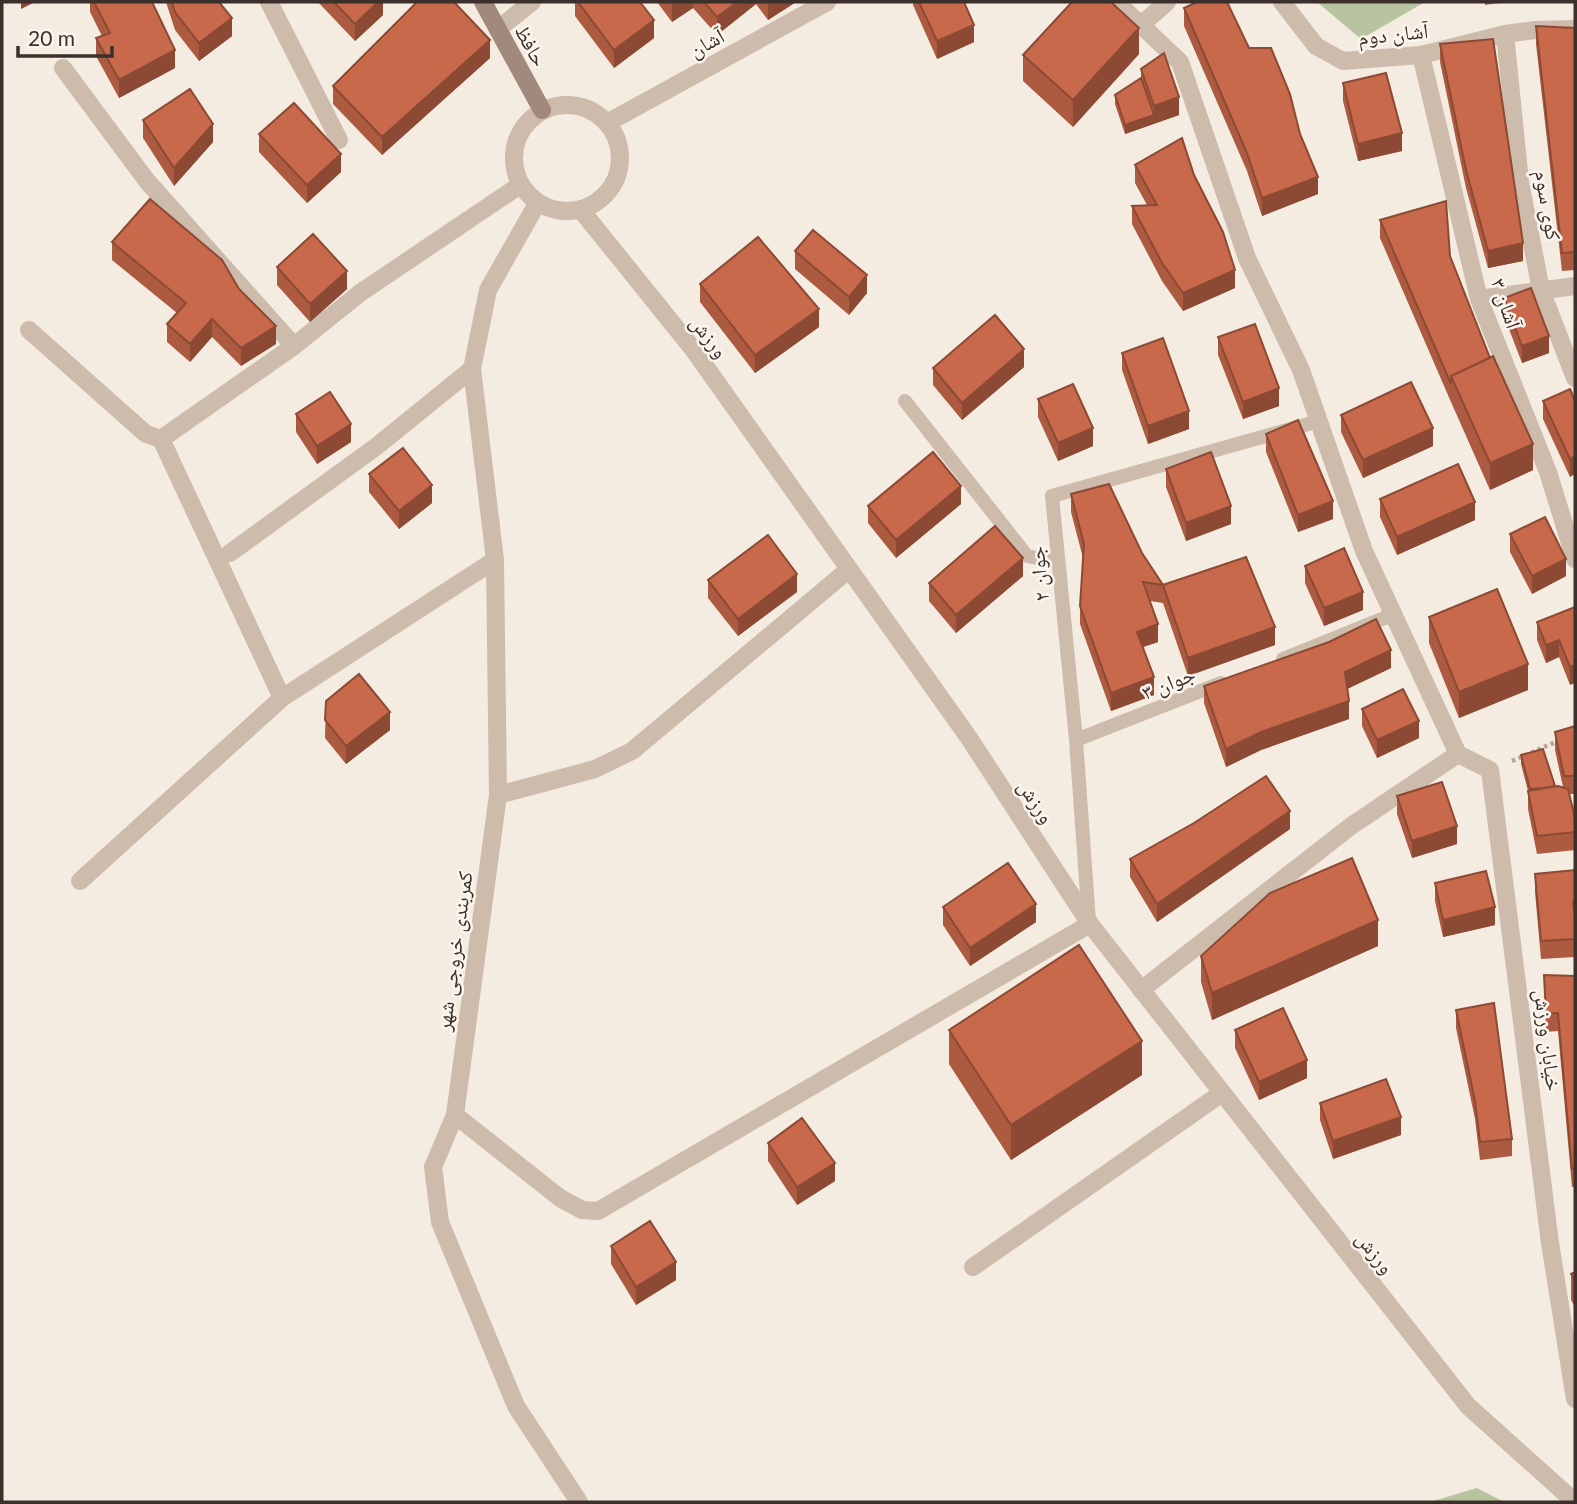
<svg xmlns="http://www.w3.org/2000/svg" width="1577" height="1504" viewBox="0 0 1577 1504" font-family="Lato,'Noto Naskh Arabic',sans-serif">
	<rect width="100%" height="100%" fill="#f4ebe1"/>
	<path fill="#b8c4a0" d="M1317,2H1425L1361,39Z
		M1477,1488L1504,1502H1430Z"/>
	<g fill="none" stroke-linecap="round" stroke-linejoin="round">
		<path stroke="#b9a596" stroke-width="4.5" stroke-dasharray="3.5 3.5" stroke-linecap="butt" d="M1512,761L1558,741"/>
		<path stroke="#cdbbac" stroke-width="14" d="M905,401L1027,556L1058,562
			M1283,659L1392,615
			M1076,740L1221,683
			M1089,922L1076,740L1052,496L1319,421"/>
		<path stroke="#cdbbac" stroke-width="18" d="M269,2L339,140
			M1116,2L1141,25L1167,2
			M1282,2L1316,46L1343,61L1421,55L1505,34L1535,30L1575,29
			M1141,25L1180,62L1247,258L1301,370L1364,551L1458,754L1351,826L1141,990
			M498,29L532,2
			M1505,34L1520,182L1541,290L1575,378
			M1421,55L1479,299L1548,472L1575,559
			M63,68L147,181L294,346L360,293L520,185
			M607,123L827,2
			M1479,299L1575,286
			M29,330L146,434L161,439L294,346
			M161,439L282,698
			M230,553L377,446L472,369
			M1458,754L1490,770L1550,1243L1575,1399
			M498,795L595,769L632,751L847,571
			M80,881L282,698L495,560
			M455,1115L560,1198L582,1210L598,1211L1090,924
			M973,1267L1222,1093"/>
		<path stroke="#cdbbac" stroke-width="18" d="M514 158a53 53 0 1 1 106 0a53 53 0 1 1-106 0Z
			M538,202L488,290L472,369L495,560L498,795L455,1115L433,1167L440,1222L516,1406L579,1502
			M581,210L693,349L969,738L1090,924L1468,1406L1575,1502"/>
		<path stroke="#a18a7d" stroke-width="18" d="M483,2L542,110"/>
	</g>
	<path fill="#ac5a40" d="M90,2H152L175,68L119,98L96,56V38L102,36L90,12Z
		M166,2H219L232,36L199,61L175,30Z
		M318,2H383V15L355,41Z
		M575,2H640L654,38L614,68L575,16Z
		M657,2H796L768,20L756,4L717,35L693,8L672,22Z
		M913,2H964L974,42L937,59L913,5Z
		M1485,2H1506L1485,5Z
		M1184,8L1318,194L1262,216L1247,171L1184,26Z
		M1536,26L1575,28V270L1562,271L1536,44Z
		M1440,44L1523,261L1488,268L1466,188L1440,62Z
		M1139,54L1073,127L1023,81V55Z
		M490,58L382,155L333,104V86Z
		M1141,69L1179,115L1125,134L1115,104V95L1141,78Z
		M1343,83L1402,151L1358,161L1343,101Z
		M143,120L213,142L174,186L143,138Z
		M259,134L341,172L307,203L259,152Z
		M1135,165L1235,288L1183,311L1162,281L1132,224V206L1147,205L1135,183Z
		M1380,220L1450,256L1533,470L1490,490L1451,402L1380,238Z
		M112,242L239,289L276,344L241,366L212,337L190,362L167,342V324L177,313L112,260Z
		M795,251L867,293L849,315L795,269Z
		M277,267L347,289L310,322L277,285Z
		M700,284L819,327L755,373L700,302Z
		M1504,298L1549,353L1522,363L1504,316Z
		M1218,337L1279,406L1243,419L1218,355Z
		M1122,353L1189,429L1148,444L1122,370Z
		M1024,367L962,420L933,385V368Z
		M1038,399L1093,446L1058,461L1038,417Z
		M1543,401H1575L1570,477L1543,419Z
		M296,414L351,442L317,464L296,432Z
		M1341,415L1433,446L1363,478L1341,432Z
		M1266,434L1333,519L1298,532L1266,452Z
		M1166,469L1231,524L1186,541L1166,487Z
		M369,474L432,503L399,529L369,492Z
		M1071,494L1142,553L1163,585L1275,645L1188,676L1163,603L1150,601L1158,642L1143,647L1154,695L1111,711L1080,624V606L1083,558L1071,512Z
		M1380,499L1475,520L1397,555L1380,517Z
		M961,504L896,558L868,523V506Z
		M1510,534L1566,576L1532,594L1510,552Z
		M1305,566L1363,610L1324,626L1305,583Z
		M1023,576L956,633L929,601V583Z
		M708,580L797,592L738,636L708,598Z
		M1575,607L1570,685L1559,657L1546,663L1537,640V622Z
		M1429,617L1528,690L1459,718L1429,643Z
		M1391,668L1347,689L1349,719L1261,750L1226,767L1204,703V686Z
		M326,701L390,730L346,764L325,738Z
		M1362,709L1419,738L1377,758L1362,726Z
		M1575,726V794H1569L1575,818V850L1537,854L1528,809V791L1521,764V755L1555,786L1563,787L1555,750V732Z
		M1397,796L1457,844L1412,858L1397,814Z
		M1290,829L1157,922L1130,877V859Z
		M1575,870V957L1541,959L1535,892V874Z
		M1435,883L1495,925L1443,937L1435,901Z
		M943,907L1036,922L970,966L943,925Z
		M1378,946L1212,1020L1201,982V956Z
		M1544,975L1575,976V1187H1572L1558,1031L1546,1032Z
		M1456,1010L1512,1139V1156L1480,1160L1475,1119L1456,1028Z
		M949,1030L1142,1075L1011,1160L949,1064Z
		M1235,1030L1307,1078L1259,1100L1235,1048Z
		M1320,1103L1401,1135L1333,1159L1320,1120Z
		M768,1143L835,1181L797,1205L768,1161Z
		M611,1246L676,1280L636,1305L611,1264Z
		M1575,1272V1307L1571,1300V1274Z"/>
	<path fill="#8c4a34" d="M21,2H35L21,9Z
		M378,2H383V15L355,41V24Z
		M676,2H693V8L672,22V5Z
		M737,2H756V4L717,35V17Z
		M768,2H796L768,20Z
		M232,18V36L199,61V43Z
		M654,20V38L614,68V50Z
		M974,25V42L937,59V41Z
		M1139,28V54L1073,127V100Z
		M490,40V58L382,155V137Z
		M175,50V68L119,98V80Z
		M1179,97V115L1125,134V125L1154,115V106Z
		M213,124V142L174,186V168Z
		M1402,133V151L1358,161V144Z
		M341,154V172L307,203V185Z
		M1318,177V194L1262,216V198Z
		M1523,243V261L1488,268V251Z
		M1235,270V288L1183,311V293Z
		M347,271V289L310,322V304Z
		M867,275V293L849,315V297Z
		M819,309V327L755,373V355Z
		M212,319V337L190,362V344Z
		M276,326V344L241,366V348Z
		M1549,336V353L1522,363V346Z
		M1024,349V367L962,420V403Z
		M1279,388V406L1243,419V402Z
		M1189,411V429L1148,444V426Z
		M351,424V442L317,464V446Z
		M1093,428V446L1058,461V443Z
		M1433,428V446L1363,478V460Z
		M1533,444V470L1490,490V463Z
		M1575,456V474L1570,477V459Z
		M432,485V503L399,529V511Z
		M961,486V504L896,558V540Z
		M1333,501V519L1298,532V515Z
		M1475,502V520L1397,555V537Z
		M1231,506V524L1186,541V523Z
		M1023,558V576L956,633V615Z
		M1566,559V576L1532,594V576Z
		M797,574V592L738,636V619Z
		M1363,592V610L1324,626V608Z
		M1158,624V642L1137,649V632Z
		M1275,627V645L1188,676V658Z
		M1559,640V657L1546,663V645Z
		M1391,650V668L1345,690V672Z
		M1528,664V690L1459,718V692Z
		M1575,665V683L1570,685V667Z
		M1154,677V695L1111,711V693Z
		M1349,701V719L1261,750L1226,767V749L1261,732Z
		M390,712V730L346,764V746Z
		M1419,721V738L1377,758V740Z
		M1290,811V829L1157,922V904Z
		M1457,826V844L1412,858V841Z
		M1036,904V922L970,966V948Z
		M1495,907V925L1443,937V920Z
		M1378,920V946L1212,1020V993Z
		M1142,1041V1075L1011,1160V1125Z
		M1307,1060V1078L1259,1100V1082Z
		M1401,1117V1135L1333,1159V1141Z
		M835,1163V1181L797,1205V1187Z
		M676,1262V1280L636,1305V1287Z"/>
	<path fill="#c8694b" stroke="#8c4a34" stroke-width="2" d="M94,2H152L175,50L119,80L96,38L110,33Z
		M172,2H219L232,18L199,43L175,12Z
		M334,2H378L355,24Z
		M417,2H454L490,40L382,137L333,86Z
		M578,2H640L654,20L614,50Z
		M704,2H737L717,17Z
		M919,2H964L974,25L937,41Z
		M1072,2H1111L1139,28L1073,100L1023,55Z
		M1197,2H1227L1249,48H1271L1290,94L1300,134L1318,177L1262,198L1247,153L1184,8Z
		M1536,26L1575,28V252L1562,253Z
		M1493,39L1523,243L1488,251L1466,170L1440,44Z
		M1164,53L1179,97L1154,106L1141,69Z
		M1386,73L1402,133L1358,144L1343,83Z
		M1141,78L1154,115L1125,125L1115,95Z
		M190,89L213,124L174,168L143,120Z
		M294,103L341,154L307,185L259,134Z
		M1182,138L1194,175L1223,232L1235,270L1183,293L1162,263L1132,206L1157,205L1135,165Z
		M150,199L222,260L239,289L276,326L241,348L212,319L190,344L167,324L186,303L112,242Z
		M1446,201L1450,256L1490,358L1451,376V384L1380,220Z
		M813,230L867,275L849,297L795,251Z
		M313,234L347,271L310,304L277,267Z
		M758,237L819,309L755,355L700,284Z
		M1531,288L1549,336L1522,346L1504,298Z
		M995,315L1024,349L962,403L933,368Z
		M1255,324L1279,388L1243,402L1218,337Z
		M1163,338L1189,411L1148,426L1122,353Z
		M1493,356L1533,444L1490,463L1451,376Z
		M1411,382L1433,428L1363,460L1341,415Z
		M1073,384L1093,428L1058,443L1038,399Z
		M1570,389L1575,401V456L1570,459L1543,401Z
		M330,392L351,424L317,446L296,414Z
		M1298,420L1333,501L1298,515L1266,434Z
		M403,448L432,485L399,511L369,474Z
		M933,452L961,486L896,540L868,506Z
		M1211,452L1231,506L1186,523L1166,469Z
		M1458,464L1475,502L1397,537L1380,499Z
		M1109,484L1142,553L1163,585L1143,582L1158,624L1137,632L1154,677L1111,693L1080,606L1084,544L1071,494Z
		M1545,517L1566,559L1532,576L1510,534Z
		M995,526L1023,558L956,615L929,583Z
		M768,535L797,574L738,619L708,580Z
		M1344,548L1363,592L1324,608L1305,566Z
		M1246,557L1275,627L1188,658L1163,585Z
		M1497,589L1528,664L1459,692L1429,617Z
		M1575,607V665L1570,667L1559,640L1546,645L1537,622Z
		M1376,619L1391,650L1345,672L1349,701L1261,732L1226,749L1204,686L1329,642Z
		M359,674L390,712L346,746L325,720L326,701Z
		M1403,689L1419,721L1377,740L1362,709Z
		M1575,726V776H1564L1555,732Z
		M1543,749L1555,786L1543,788L1530,789L1521,755Z
		M1266,776L1290,811L1157,904L1130,859L1194,823Z
		M1442,782L1457,826L1412,841L1397,796Z
		M1558,786L1568,789L1575,818V832L1537,836L1528,791Z
		M1352,858L1378,920L1212,993L1201,956L1270,893Z
		M1008,863L1036,904L970,948L943,907Z
		M1575,870V901L1573,902L1575,917V939L1541,941L1535,874Z
		M1486,871L1495,907L1443,920L1435,883Z
		M1079,945L1142,1041L1011,1125L949,1030Z
		M1544,975L1575,976V1169H1572L1558,1013L1546,1014Z
		M1494,1003L1512,1139L1480,1142L1475,1101L1456,1010Z
		M1283,1008L1307,1060L1259,1082L1235,1030Z
		M1386,1079L1401,1117L1333,1141L1320,1103Z
		M802,1118L835,1163L797,1187L768,1143Z
		M650,1221L676,1262L636,1287L611,1246Z
		M1575,1272V1280L1571,1274Z"/>
	<g text-anchor="middle" dominant-baseline="central" stroke-width="5" stroke-linejoin="round" paint-order="stroke">
		<g font-size="21" fill="#3b302b" stroke="#fbf5ee">
			<text transform="translate(1393 33) rotate(-6)">آشان دوم</text>
			<text transform="translate(706 42) rotate(-29)">آشان</text>
			<text transform="translate(532 45) rotate(61)">حافظ</text>
			<text transform="translate(1549 205) rotate(80)">کوی سوم</text>
			<text transform="translate(1507 303) rotate(71)">آشان ۳</text>
			<text transform="translate(710 336) rotate(53)">ورزش</text>
			<text transform="translate(1038 574) rotate(-96)">جوان ۲</text>
			<text transform="translate(1168 682) rotate(-22)">جوان ۳</text>
			<text transform="translate(1037 801) rotate(57)">ورزش</text>
			<text transform="translate(453 951) rotate(-82)">کمربندی خروجی شهر</text>
			<text transform="translate(1549 1040) rotate(83)">خیابان ورزش</text>
			<text transform="translate(1376 1252) rotate(52)">ورزش</text>
		</g>
	</g>
	<rect width="1577" height="1504" fill="none" stroke="#3b302b" stroke-width="7"/>
	<path d="M18 46v10h94v-10" fill="none" stroke="#3b302b" stroke-width="3.5"/>
	<text x="28" y="46" font-size="21" fill="#3b302b" stroke="#fbf5ee" stroke-width="5" paint-order="stroke">20 m</text>
</svg>
